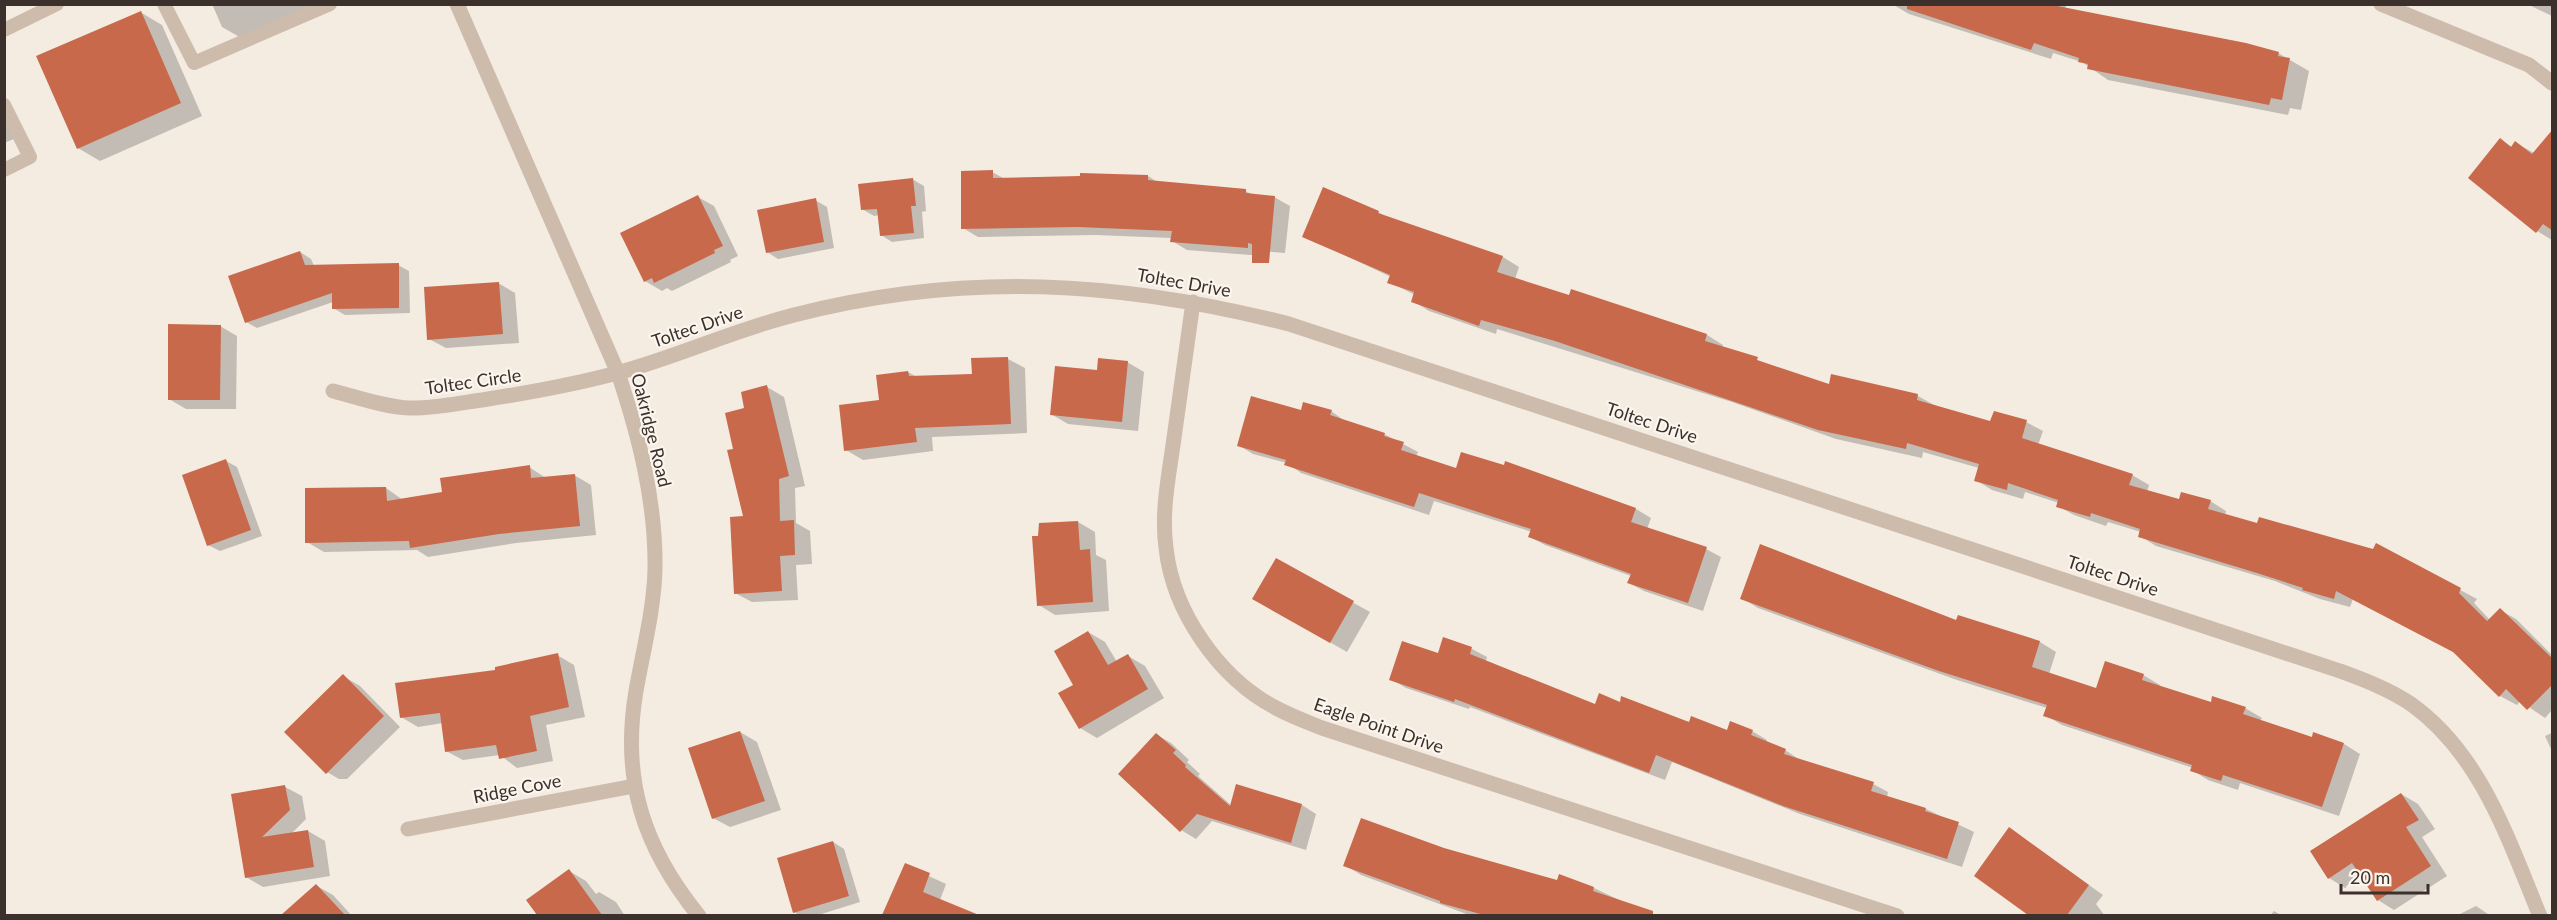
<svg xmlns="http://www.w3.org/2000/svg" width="2557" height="920" viewBox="0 0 2557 920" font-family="Lato,sans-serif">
	<rect width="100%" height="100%" fill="#f4ebe1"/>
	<path fill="#0003" d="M212,4H319L243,39L222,27Z
		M1892,4H2065L2066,8L2278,53L2309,71L2301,110L2290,108L2288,115L2108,80L2082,62L2053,53L2051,59L1909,14Z
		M2527,4H2552V16Z
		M140,12L162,25L202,116L100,161L78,148Z
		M4,116L14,139L4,143Z
		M2501,140L2512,147L2516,143L2534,153L2552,152V240L2537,231Z
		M992,172L1005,179L1148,176L1159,183L1245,191L1254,195L1274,197L1290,206L1285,253L1263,251V256L1187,250L1172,241V238L1095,235L978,237L963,228Z
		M912,179L924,186L926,211L922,212L924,238L892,242L881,235L879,215L874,216L862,209Z
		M698,197L714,206L738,256L730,260L731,262L672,291L667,288L662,291L645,281Z
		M815,200L827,207L834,248L778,259L767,252Z
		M1378,212L1390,219L1503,257L1519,267L1515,279L1570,297L1572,291L1707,335L1723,345L1722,348L1830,386L1918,396L1934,405L1991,423L2026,422L2043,431L2038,445L2132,475L2149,485L2147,492L2180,501H2210L2226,511L2225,516L2373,550L2376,545L2477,599L2474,603L2490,620L2500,610L2516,619L2552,655V710L2545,718L2520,701L2517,705L2500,696L2456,653L2353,599L2350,607L2320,599L2275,581L2156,546L2140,536L2141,532L2108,522L2106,526L2074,515L2058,506L2059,503L2025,492L2023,499L1992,490L1976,480L1979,468L1923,452L1922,458L1836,439L1732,402L1497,329L1496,334L1429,311L1413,301L1415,295L1389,282L1391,277L1304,236Z
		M300,252L311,259L314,266L398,265L409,271L410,313L345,315L333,308V302L257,328L246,322Z
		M498,283L515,293L519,343L446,348L429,339Z
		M220,326L237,336L236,409H186L169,399Z
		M1008,359L1025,368L1027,433L932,437L933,451L863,460L846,450L880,401L908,372L917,377L973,375Z
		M1127,362L1144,372L1138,431L1068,424L1051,414Z
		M767,387L784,397L805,486L795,488L796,523L810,531L812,564L796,565L798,600L752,602L735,593L745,518L735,450L746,409Z
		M1331,411L1345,421L1384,434L1403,444L1418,452L1416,456L1457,470L1505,467L1506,463L1636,509L1651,518L1647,529L1706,549L1721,557L1703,611L1644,591L1629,583L1631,576L1545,545L1530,537L1532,532L1434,501L1429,515L1301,473L1287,463L1253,454L1238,445L1302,412Z
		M226,461L237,467L262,536L220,551L208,545Z
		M529,467L546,478L574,475L591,485L596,535L516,543L428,557L417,550L324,552L307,542L386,488L403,500L444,493Z
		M1078,522L1095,532L1096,555L1106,560L1109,611L1055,615L1039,605V537Z
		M1276,560L1370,612L1347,652L1254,599Z
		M1742,598L1957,622L1959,617L2040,642L2056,652L2049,674L2097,690L2143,675L2160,685L2159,687L2212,704L2245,708L2262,718L2260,721L2313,739L2344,744L2360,754L2339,816L2240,783L2238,790L2208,780L2192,770L2193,768L2062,725L2045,715L2047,708L1957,680L1758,608Z
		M1088,632L1105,642L1117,662L1128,656L1145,666L1164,698L1097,738L1080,728L1075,685Z
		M1444,639L1472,649L1487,657L1486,661L1596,706L1620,704L1728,732L1752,731L1767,740L1766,743L1785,750L1800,760L1873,784L1888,792L1887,797L1926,809L1974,832L1962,867L1800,814L1672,762L1665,780L1470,707L1469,709L1406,688L1391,679L1439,655Z
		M557,655L574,665L585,717L546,725L553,761L517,768L500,755L463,760L446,751L443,723L418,727L401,717L497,671Z
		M343,676L360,686L400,727L347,779H339L322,769Z
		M740,732L757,742L781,810L730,827L713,818Z
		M2552,733V751L2545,736Z
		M1157,735L1171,743L1189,760L1187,762L1200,774L1198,776L1231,805L1237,786L1302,805L1316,814L1306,850L1212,821L1196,839L1181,830Z
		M285,787L302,796L306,819L291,834L308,831L325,841L330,876L263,887L246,877L233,796Z
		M2401,794L2418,804L2435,829L2422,837L2447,876L2394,910L2378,900L2363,877L2345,888L2329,878Z
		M2010,829L2103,895L2096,904L2105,916H2031L1976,876Z
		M833,842L844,849L860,902L815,916H801L794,912Z
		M1443,849L1558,882L1560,876L1594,888L1653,916H1472L1361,875L1345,865Z
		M905,865L946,884L940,900L976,916H884Z
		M569,871L586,881L596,894L599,892L616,902L625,916H539L528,900Z
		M317,886L333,895L352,916H283Z
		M2476,906L2491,916H2456Z
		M2274,911L2279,914L2281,916H2270Z"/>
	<path fill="#c8694b" d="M1907,4H2047L2246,43L2279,52L2278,56L2290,58L2282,100L2271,98L2269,105L2087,69L2088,64L2078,62L2079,58L2034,43L2031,50L1907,9Z
		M141,11L181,103L77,149L36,56Z
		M2553,129V231L2543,224L2536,233L2468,178L2500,138L2511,147L2515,141L2532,154Z
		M993,170V178L1080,176V173L1148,175V180L1246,189V193L1275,196L1269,263H1252V244L1248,243V248L1170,242L1172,231L1078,227L961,229V171Z
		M913,178L916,206H911L914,233L880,236L877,209L861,210L858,184Z
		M1323,187L1379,211L1378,213L1503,256L1497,272L1569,295L1571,289L1707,334L1705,341L1758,357L1757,360L1829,384L1831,374L1918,394L1917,400L1990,421L1994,411L2027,420L2022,438L2133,474L2129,485L2179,499L2181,492L2211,500L2208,509L2257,523L2259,517L2373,549L2376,543L2461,588L2459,593L2487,621L2500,608L2553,659V684L2527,710L2506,689L2499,697L2453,652L2336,591L2334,599L2302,590L2303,588L2257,573L2138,537L2140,529L2091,513L2090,517L2056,507L2058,500L2008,483L2007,490L1974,481L1979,464L1907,443L1906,449L1818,430L1555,341L1481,320L1479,326L1411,302L1414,292L1387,283L1390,275L1302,237Z
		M698,195L723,246L714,250L715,253L654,283L652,278L644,282L620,233Z
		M816,198L824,242L766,253L757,210Z
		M300,251L305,265L399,263V308L332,309V293L245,323L228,276Z
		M499,282L503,334L427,340L424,287Z
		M168,324L221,325L220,400H168Z
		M1008,357L1011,424L915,428L917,442L844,451L839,405L879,400L876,375L908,371L909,376L972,374L971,358Z
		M1098,358L1128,361L1122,422L1050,415L1055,366L1097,370Z
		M767,385L789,476L779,479L780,521L794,520L795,555L780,556L782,591L734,594L730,517L743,516L727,450L733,449L725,413L744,408L741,392Z
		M1251,396L1301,410L1303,402L1332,410L1330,415L1385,433L1384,436L1404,442L1401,450L1456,468L1461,452L1504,465L1505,461L1636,508L1631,522L1707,547L1688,603L1627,583L1631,574L1528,537L1531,529L1419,493L1414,507L1284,465L1286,460L1237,446Z
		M226,459L251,530L207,546L182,475Z
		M530,465L531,478L575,474L580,526L499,534L410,548L409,541L305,543V488L386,487L387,501L442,492L440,478Z
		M1078,521L1080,550L1090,549L1093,602L1037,606L1032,536H1038L1039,523Z
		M1760,544L1956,620L1958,615L2040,641L2032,667L2096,688L2105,661L2144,674L2142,680L2211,702L2212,696L2246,707L2243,714L2312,737L2313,732L2344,743L2322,807L2223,775L2221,781L2190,771L2192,765L2043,716L2047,705L1939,671L1740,599Z
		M1276,558L1354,601L1330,643L1252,599Z
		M1088,631L1108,665L1128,654L1148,689L1079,729L1058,693L1073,685L1054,651Z
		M1443,637L1472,647L1470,654L1595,704L1599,693L1620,702L1621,696L1689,722L1691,716L1727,730L1730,721L1753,730L1751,735L1786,749L1784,754L1874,782L1871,791L1926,808L1925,811L1959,822L1947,859L1783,806L1656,755L1649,773L1455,699L1454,702L1389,680L1402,641L1438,653Z
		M558,653L569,707L530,716L537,751L499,759L496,745L445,752L440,713L400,718L395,683L495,670V667Z
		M343,674L384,716L326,774L284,732Z
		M740,731L765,801L712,819L688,748Z
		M1156,733L1176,750L1173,753L1186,765L1185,767L1230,806L1236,784L1302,804L1291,843L1197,814L1180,832L1118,774Z
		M285,785L290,810L262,837L308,830L314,867L245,878L231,794Z
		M2401,793L2419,820L2406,827L2431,866L2377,901L2352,863L2328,879L2310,851Z
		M1361,818L1444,848L1557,880L1559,874L1594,887L1593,891L1653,911V915H1484L1440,903V901L1343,866Z
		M2009,827L2089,885L2067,915H2028L1974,876Z
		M833,841L849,896L793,913L777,858Z
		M905,863L930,873L923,892L979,915H882Z
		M569,869L602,915H537L526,900Z
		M316,884L345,915H281Z"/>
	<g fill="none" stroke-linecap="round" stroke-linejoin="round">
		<path stroke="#cdbbac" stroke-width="14" d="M164,4L194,63L330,4
			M4,30L57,4
			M4,105L30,157L4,170"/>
		<path stroke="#cdbbac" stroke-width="15" d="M457,4L618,373C639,436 656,502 655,569C654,610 643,651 636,691C621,779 643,847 699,916
			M2381,4L2529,65L2552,83
			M1193,302C1187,348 1180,393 1174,438C1169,475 1161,511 1166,548C1173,612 1219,678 1276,708C1291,716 1307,722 1322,728L1897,916
			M333,391C357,397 384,407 409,408C433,409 458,403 482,400C527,393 573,385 617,373C677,357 734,330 794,315C965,271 1120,281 1289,324L2340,671C2364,680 2389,689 2411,704C2481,754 2508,839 2540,916
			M408,829L634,786"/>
	</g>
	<g text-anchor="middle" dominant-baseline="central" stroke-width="4.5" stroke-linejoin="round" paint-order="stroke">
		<g font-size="18" fill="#3b302b" stroke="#fbf5ee">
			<text transform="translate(1184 282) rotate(10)">Toltec Drive</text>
			<text transform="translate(697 326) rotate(-19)">Toltec Drive</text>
			<text transform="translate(473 381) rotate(-8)">Toltec Circle</text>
			<text transform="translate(1652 422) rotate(18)">Toltec Drive</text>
			<text transform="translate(652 430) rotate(76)">Oakridge Road</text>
			<text transform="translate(2113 575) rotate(18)">Toltec Drive</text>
			<text transform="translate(1379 725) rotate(19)">Eagle Point Drive</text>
			<text transform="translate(517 788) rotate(-11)">Ridge Cove</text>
		</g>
	</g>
	<rect width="2557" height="920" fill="none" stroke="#3b302b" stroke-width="12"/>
	<path d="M2341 884v9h87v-9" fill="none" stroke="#3b302b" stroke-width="3"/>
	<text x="2350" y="884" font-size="18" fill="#3b302b" stroke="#fbf5ee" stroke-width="4.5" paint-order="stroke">20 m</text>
</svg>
